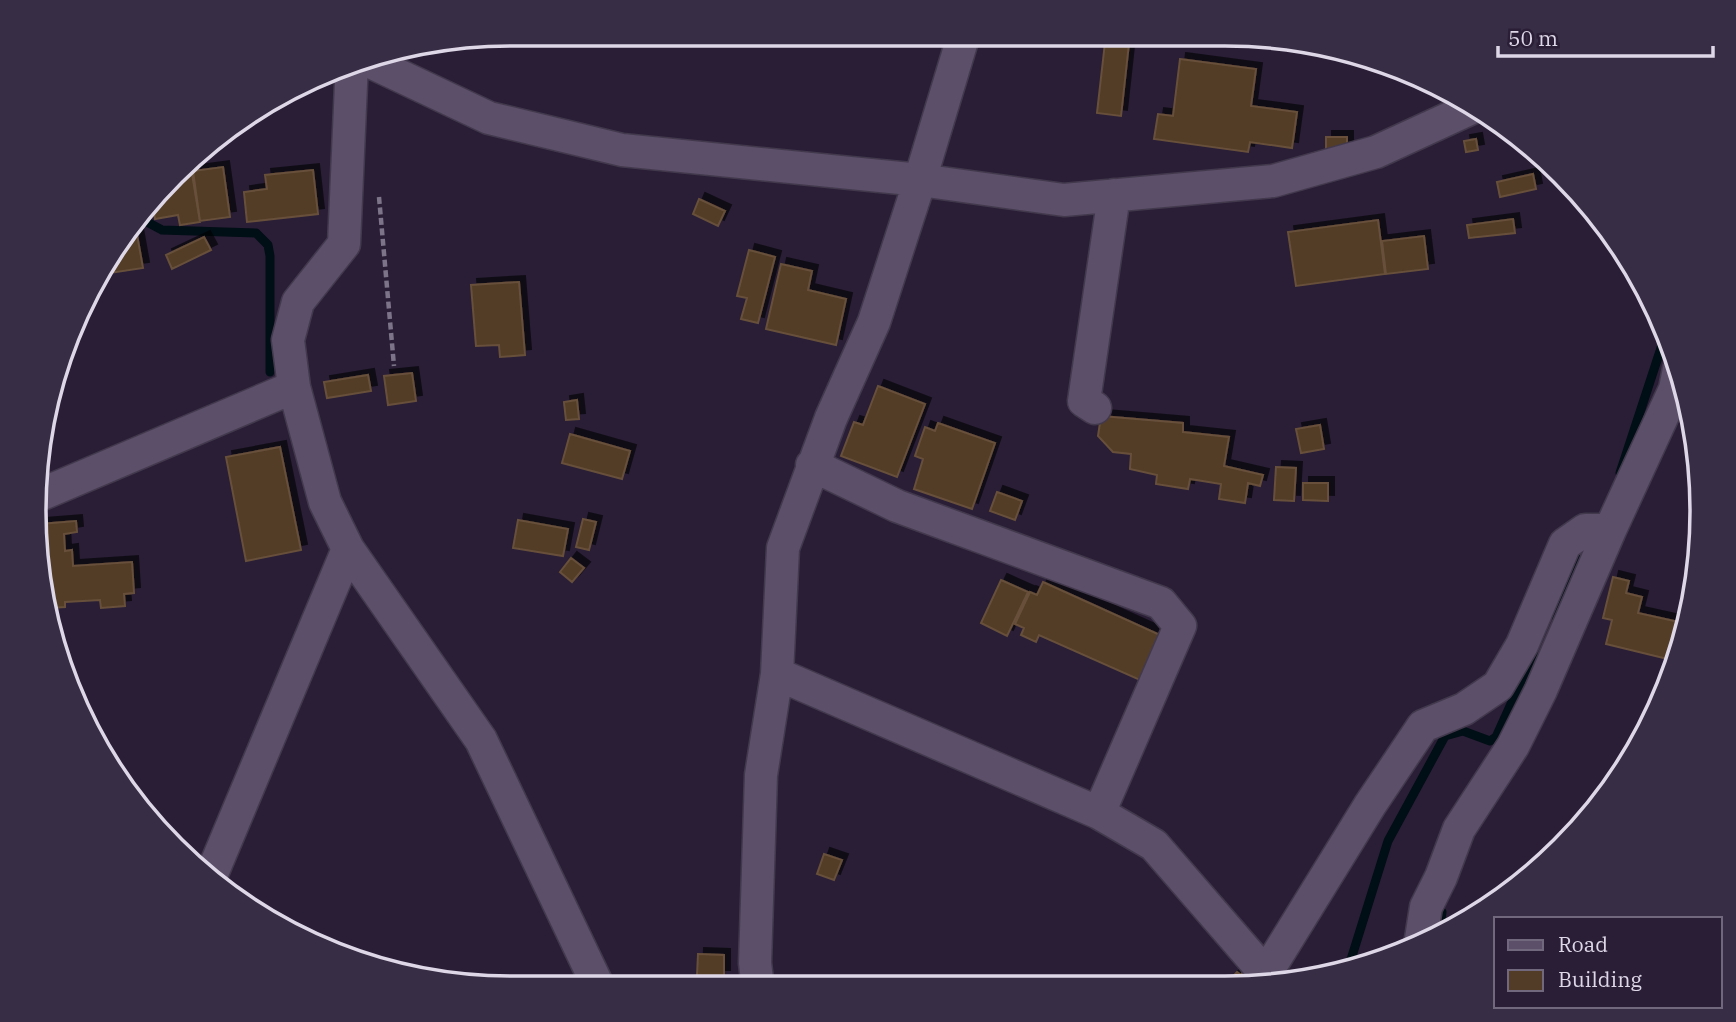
<svg xmlns="http://www.w3.org/2000/svg" width="1736" height="1022" viewBox="0 0 1736 1022" font-family="'IBM Plex Serif',serif">
	<defs>
		<filter id="shadow"><feDropShadow dx="6" dy="-6" stdDeviation="0" flood-color="#0009"/></filter>
	</defs>
	<rect width="100%" height="100%" fill="#291e36"/>
	<g fill="none" stroke-linecap="round" stroke-linejoin="round">
		<path stroke="#000e15" stroke-width="9" d="M142,210L147,222L162,230L256,233L268,245L270,256V372
			M1620,473L1662,345L1663,321
			M1552,615L1580,553
			M1439,936L1442,912
			M1348,969L1388,841L1445,736L1463,731L1490,741L1496,737L1534,653"/>
	</g>
	<path fill="#523c27" stroke="#67503a" stroke-width="2" filter="url(#shadow)" d="M1106,34H1130L1121,116L1097,113Z
		M1180,59L1256,69L1251,106L1297,112L1292,148L1250,142L1248,152L1154,139L1158,114L1173,116Z
		M1326,137H1347V149H1326Z
		M1476,139L1478,150L1466,152L1464,141Z
		M223,167L230,217L200,221L193,171Z
		M191,168L200,222L180,225L178,215L155,219L152,200L174,179L179,178V174L183,169Z
		M313,170L318,214L247,222L244,192L267,189L265,175Z
		M1533,174L1536,189L1500,197L1497,182Z
		M699,199L725,211L718,226L693,214Z
		M1513,219L1515,233L1469,238L1467,225Z
		M1378,220L1385,274L1296,286L1288,232Z
		M136,229L143,268L103,274L126,230Z
		M1424,236L1428,269L1386,274L1382,241Z
		M204,237L211,250L172,269L166,255Z
		M749,250L775,257L758,323L741,319L747,298L737,296Z
		M781,264L812,271L808,290L846,299L836,345L766,329Z
		M519,282L525,355L500,357L499,345L476,346L471,285Z
		M412,373L416,401L388,405L384,376Z
		M368,375L371,391L327,398L324,382Z
		M878,386L925,404L897,477L841,456L854,422L863,425Z
		M577,400L579,419L566,420L564,402Z
		M1101,416L1183,423V432L1229,437L1224,466L1263,475L1260,486L1248,483L1245,503L1219,499L1221,484L1190,479L1188,489L1156,484L1157,475L1130,469L1131,454L1113,452L1098,436Z
		M938,423L995,443L972,509L914,489L923,459L915,456L925,427L935,431Z
		M1320,425L1324,449L1301,453L1296,429Z
		M570,434L630,451L622,479L562,463Z
		M280,447L301,550L246,561L226,457Z
		M1276,467L1296,468L1294,501L1274,500Z
		M1303,483H1328V501L1303,500Z
		M997,492L1022,501L1015,520L990,511Z
		M583,519L596,522L589,550L576,547Z
		M518,520L568,529L563,556L513,548Z
		M76,521L77,532L64,534L65,551L72,550L73,566L132,562L134,593L124,594L125,606L101,608L100,600L65,602V607L49,608L38,537H41L40,524Z
		M571,558L584,568L572,582L560,572Z
		M1613,577L1629,581L1626,593L1642,597L1638,613L1688,624L1676,661L1606,644L1612,620L1603,618Z
		M1001,580L1028,592L1007,636L981,623Z
		M1043,582L1160,635L1140,680L1039,635L1036,642L1021,635L1024,628L1015,624L1030,592L1037,595Z
		M824,854L842,860L834,880L817,874Z
		M698,954L724,955V976H697Z
		M1246,968L1248,988H1222L1237,972L1241,975Z"/>
	<g fill="none" stroke-linecap="round" stroke-linejoin="round">
		<g stroke="#43394d" stroke-width="35">
			<path id="minor" d="M362,58L489,118L622,150L920,180L1064,200L1273,181L1376,152L1476,106
				M352,61L344,244L298,302L288,340L294,387L325,502L348,549L481,740L599,988
				M1095,408L1084,401L1114,195
				M812,465L897,506L1161,603L1180,626L1099,813
				M35,497L294,387
				M777,674L1099,813L1154,845L1265,973
				M211,876L348,549
				M1420,945L1426,907L1441,877L1459,829L1513,746L1541,690L1610,530L1675,389L1679,369
				M758,988L755,963L761,775L777,674L783,548L831,418L874,322L920,180L964,34
				M1257,988L1370,805L1423,726L1464,709L1498,686L1522,645L1565,544L1585,530H1610"/>
		</g>
		<path stroke="#7d7489" stroke-width="4.5" stroke-dasharray="7 3.5" stroke-linecap="butt" d="M379,197L394,366"/>
		<use href="#minor" stroke="#5b4f69" stroke-width="32"/>
	</g>
	<path d="M0 0H1736V1022H0ZM511 46H1225A465 465 0 0 1 1690 511V511A465 465 0 0 1 1225 976H511A465 465 0 0 1 46 511V511A465 465 0 0 1 511 46Z" fill="#372d44" fill-rule="evenodd"/>
	<path fill="none" stroke="#ded7e7" stroke-width="3.5" d="M511 46H1225A465 465 0 0 1 1690 511V511A465 465 0 0 1 1225 976H511A465 465 0 0 1 46 511V511A465 465 0 0 1 511 46Z"/>
	<rect x="1494" y="917" width="228" height="91" fill="#291e36" stroke="#71687d" stroke-width="2"/>
	<rect x="1508" y="940" width="35" height="10" fill="#5b4f69" stroke="#71687d" stroke-width="2"/>
	<text x="1558" y="952" font-size="21" fill="#ded7e7">Road</text>
	<rect x="1508" y="970" width="35" height="21" fill="#523c27" stroke="#71687d" stroke-width="2"/>
	<text x="1558" y="987" font-size="21" fill="#ded7e7">Building</text>
	<path d="M1498 46v10h215v-10" fill="none" stroke="#ded7e7" stroke-width="3.5"/>
	<text x="1508" y="46" font-size="21" fill="#ded7e7" stroke="#291e36" stroke-width="5" paint-order="stroke">50 m</text>
</svg>
